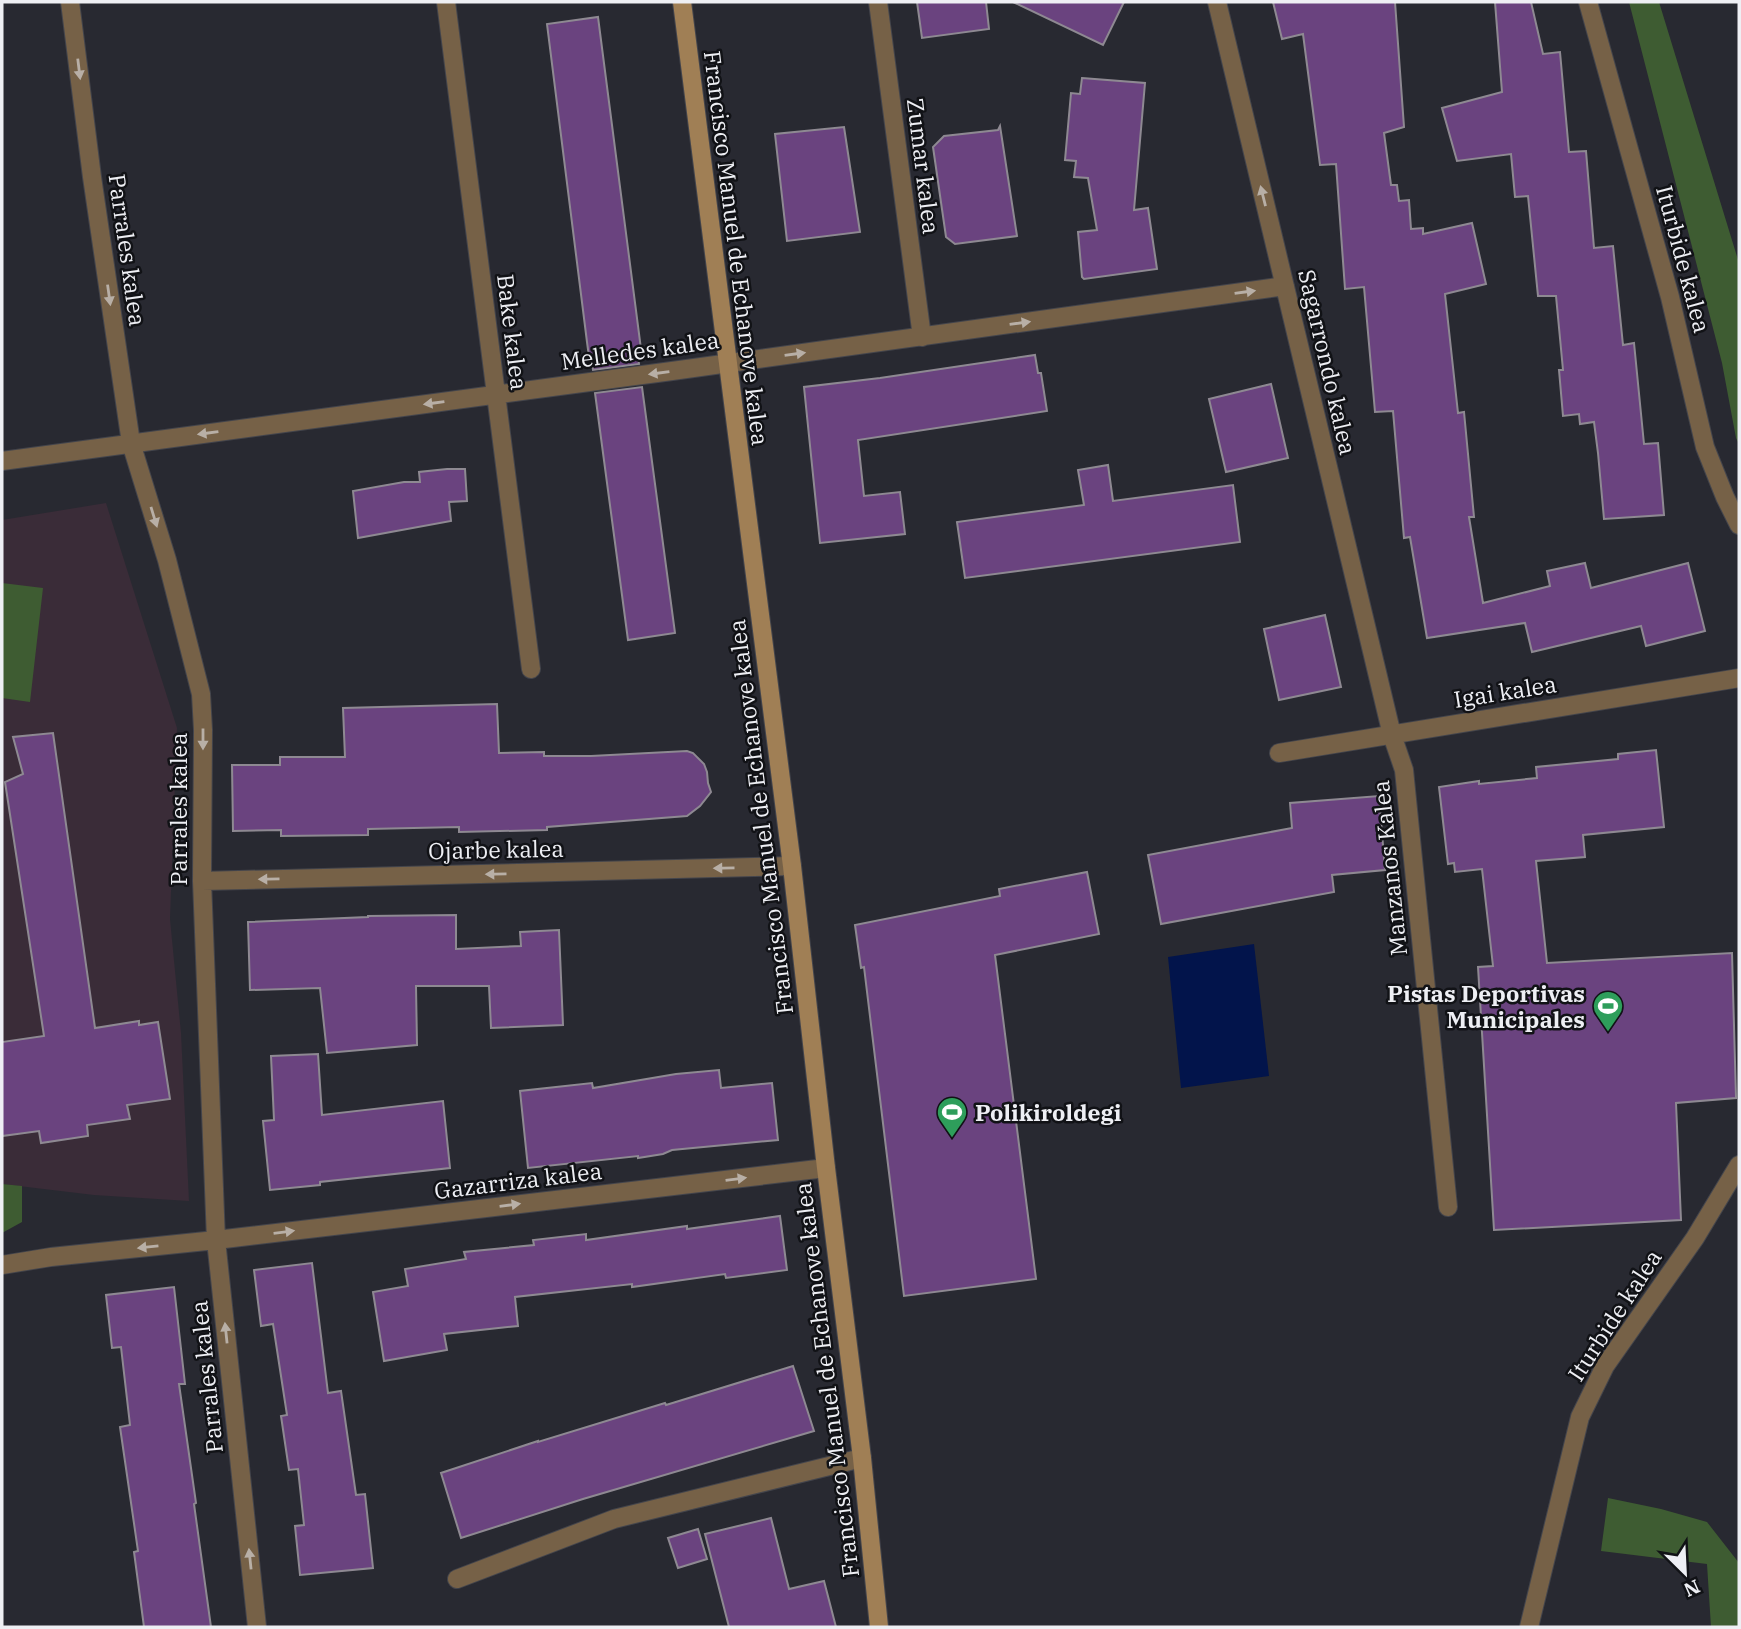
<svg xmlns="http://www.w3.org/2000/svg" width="1741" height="1629" viewBox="0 0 1741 1629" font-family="'IBM Plex Serif',serif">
	<rect width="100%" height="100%" fill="#282931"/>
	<path fill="#3a2c38" d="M106,503L177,728L170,919L181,1033L189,1201L94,1195L2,1184V520Z"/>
	<path fill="#3e5c32" d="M1629,2H1659L1739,263V444L1736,438L1722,363Z
		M2,583L43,588L30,702L2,698Z
		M2,1184L22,1186V1222L2,1233Z
		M1608,1498L1661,1509L1707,1522L1739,1563V1627H1711L1707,1564L1601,1551Z"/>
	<path fill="#02144b" d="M1254,944L1269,1076L1181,1088L1168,957Z"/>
	<path fill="#6a437f" stroke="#8e8992" stroke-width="2" d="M917,2H986L989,29L922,38Z
		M1013,2H1124L1103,45Z
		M1273,2H1395L1404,127L1384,133L1391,185H1397L1399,201L1409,200L1411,229L1423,228V234L1472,223L1486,284L1445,294L1458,413L1464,412L1474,517H1469L1483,603L1550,586L1547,571L1585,563L1591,588L1688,563L1705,631L1646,646L1641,626L1532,652L1525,623L1427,638L1410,537L1404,538L1393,411L1375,412L1364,287L1345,289L1336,164L1320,165L1303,34L1282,39Z
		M1495,2H1531L1543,54L1560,52L1569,152L1586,151L1594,248L1613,246L1623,345L1634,343L1644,444L1658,443L1664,515L1604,519L1598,453L1594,422L1580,424L1579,414L1563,416L1559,370H1563L1556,296H1538L1528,196L1515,197L1511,154L1457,161L1442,108L1502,92Z
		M598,17L641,349L637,350L639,364L593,370L591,356L589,357L587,342L547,24Z
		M1082,78L1145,83L1134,210L1148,208L1157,269L1084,279L1082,277L1078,232L1097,230L1088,178L1074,177L1076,161L1065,160L1071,93L1080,94Z
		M1000,126L1017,236L955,244L946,237L933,147L944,136L998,130Z
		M844,127L860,232L787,241L775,134Z
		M1035,355L1038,373H1041L1047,411L858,440L864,496L900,492L905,534L820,543L804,387L880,378Z
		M1271,384L1288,458L1226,472L1209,399Z
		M642,387L675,633L628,640L595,393Z
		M1108,465L1113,501L1233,485L1240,542L965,578L957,522L1084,505L1078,470Z
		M447,469H465L467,501L449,502L451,521L358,538L353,491L404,482H420L419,472Z
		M1325,615L1341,687L1279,700L1264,629Z
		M497,704L499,753L544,752V756H591L687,751L693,753L704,764L707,772L708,783L711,792L700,806L687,816L547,827V830L459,832V827L368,829V835L281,836V830L233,831L232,765H280V757H345L343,708Z
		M53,733L95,1028L139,1021V1025L158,1022L170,1099L127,1105L130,1119L87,1125L88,1136L41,1143L39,1131L2,1136V1042L44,1036L5,782L23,774L13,737Z
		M1656,750L1664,827L1583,835L1585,857L1536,861L1547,963L1732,953L1736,1098L1676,1103L1681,1220L1494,1230L1478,967L1493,966L1482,869L1455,872L1454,863L1448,864L1439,787L1479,781V784L1537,778L1536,767L1618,759V754Z
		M1379,796L1385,870L1332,875L1334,892L1161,924L1148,855L1292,828L1290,803Z
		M1087,872L1099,934L995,955L1036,1279L904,1296L864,967L861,968L855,925L1000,896L999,889Z
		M456,915V949L521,946L520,932L559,930L563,1025L491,1028L489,986H416L417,1045L327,1053L320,988L250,990L248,922L368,917V916Z
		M318,1054L322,1115L443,1101L450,1168L320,1182V1185L270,1190L263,1121L274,1120L271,1056Z
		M719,1070L721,1088L772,1083L778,1140L672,1150L663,1154L638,1158V1156L528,1168L520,1091L592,1083L593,1088L676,1074Z
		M780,1216L787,1270L726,1278L725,1274L632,1287V1284L515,1297L518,1326L444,1334L447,1350L384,1361L373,1292L408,1286L405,1269L466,1259L464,1252L534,1245L533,1240L586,1234V1240L687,1226V1229Z
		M312,1263L328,1393L341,1391L356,1495L365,1494L373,1568L300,1575L295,1526L304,1525L298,1469L289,1470L281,1416L287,1415L273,1324L261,1326L254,1270Z
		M174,1287L185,1384H179L196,1503L194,1504L211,1627H144L134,1552L138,1551L120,1427L130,1425L121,1347L112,1348L106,1295Z
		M793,1366L814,1431L583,1499L461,1538L441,1473L538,1441V1442L665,1403L666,1405Z
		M771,1518L789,1589L824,1581L836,1627H729L705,1534Z
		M698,1529L707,1559L678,1568L668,1538Z"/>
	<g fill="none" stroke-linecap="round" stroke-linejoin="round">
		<g stroke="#44454c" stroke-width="20">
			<path id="street" d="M70,2L92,177L131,443L167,560L201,694L203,730L202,881L216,1240L257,1627
				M446,2L531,669
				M878,2L922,337
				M1217,2L1392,735L1404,770L1448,1207
				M1588,2L1670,297L1705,447L1725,497L1739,525
				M2,461L672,371L1285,286
				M1279,753L1739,678
				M202,881L792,866
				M2,1265L51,1257L216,1240L826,1168
				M457,1579L614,1519L862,1458
				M1529,1627L1580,1417L1605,1366L1695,1238L1739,1165"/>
		</g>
		<g stroke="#44454c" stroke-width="20">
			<path id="secondary" d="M682,2L792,866L826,1168L862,1458L879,1627"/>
		</g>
		<use href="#street" stroke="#766147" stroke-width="18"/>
		<use href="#secondary" stroke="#a07f55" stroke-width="18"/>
	</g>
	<defs><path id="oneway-solid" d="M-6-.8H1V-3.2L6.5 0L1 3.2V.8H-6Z" transform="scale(1.75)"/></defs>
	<g fill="#b8afa6">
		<use href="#oneway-solid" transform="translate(79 69) rotate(83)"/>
		<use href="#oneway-solid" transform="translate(1263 196) rotate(-104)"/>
		<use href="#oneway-solid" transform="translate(1245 292) rotate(-8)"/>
		<use href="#oneway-solid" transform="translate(109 295) rotate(82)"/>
		<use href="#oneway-solid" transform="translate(1020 323) rotate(-8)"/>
		<use href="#oneway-solid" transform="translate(795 354) rotate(-8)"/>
		<use href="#oneway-solid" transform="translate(659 373) rotate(172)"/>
		<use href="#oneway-solid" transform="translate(434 403) rotate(172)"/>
		<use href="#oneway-solid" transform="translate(208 433) rotate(172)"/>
		<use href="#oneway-solid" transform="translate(154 517) rotate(73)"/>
		<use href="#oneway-solid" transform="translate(203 739) rotate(90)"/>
		<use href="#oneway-solid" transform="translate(724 868) rotate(179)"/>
		<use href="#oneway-solid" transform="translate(496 874) rotate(179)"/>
		<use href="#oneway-solid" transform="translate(269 879) rotate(179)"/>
		<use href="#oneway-solid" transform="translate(736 1179) rotate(-7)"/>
		<use href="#oneway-solid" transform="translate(510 1205) rotate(-7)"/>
		<use href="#oneway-solid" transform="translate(284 1232) rotate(-7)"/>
		<use href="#oneway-solid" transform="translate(148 1247) rotate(174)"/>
		<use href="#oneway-solid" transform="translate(226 1333) rotate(-96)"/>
		<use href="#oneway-solid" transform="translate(250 1559) rotate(-96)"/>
	</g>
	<defs>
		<g id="stadium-pin" transform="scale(1.575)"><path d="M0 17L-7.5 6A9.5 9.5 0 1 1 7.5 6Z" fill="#2e9e5b" stroke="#111216"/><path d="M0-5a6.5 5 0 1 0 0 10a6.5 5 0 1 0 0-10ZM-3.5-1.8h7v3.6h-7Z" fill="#fff"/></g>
	</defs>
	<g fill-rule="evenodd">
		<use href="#stadium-pin" x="1608" y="1006"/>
		<use href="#stadium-pin" x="952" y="1112"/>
	</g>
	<g text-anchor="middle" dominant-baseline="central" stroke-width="5" stroke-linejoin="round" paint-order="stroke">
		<g font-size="23" fill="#eeeff4" stroke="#111216">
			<text transform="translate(924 166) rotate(83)">Zumar kalea</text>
			<text transform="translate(737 248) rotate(83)">Francisco Manuel de Echanove kalea</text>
			<text transform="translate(128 250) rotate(82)">Parrales kalea</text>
			<text transform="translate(1684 259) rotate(75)">Iturbide kalea</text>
			<text transform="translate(513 332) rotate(83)">Bake kalea</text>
			<text transform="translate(640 350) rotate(-8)">Melledes kalea</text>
			<text transform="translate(1328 362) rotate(77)">Sagarrondo kalea</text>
			<text transform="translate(1505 691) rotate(-9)">Igai kalea</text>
			<text transform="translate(178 809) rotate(-90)">Parrales kalea</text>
			<text transform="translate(760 817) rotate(-97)">Francisco Manuel de Echanove kalea</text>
			<text transform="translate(496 849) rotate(-1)">Ojarbe kalea</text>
			<text transform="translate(1389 868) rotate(-96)">Manzanos Kalea</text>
			<text transform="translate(518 1180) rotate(-7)">Gazarriza kalea</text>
			<text transform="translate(1614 1315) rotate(-57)">Iturbide kalea</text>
			<text transform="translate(206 1377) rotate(-96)">Parrales kalea</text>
			<text transform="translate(826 1380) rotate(-97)">Francisco Manuel de Echanove kalea</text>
		</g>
		<g font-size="23" font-weight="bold" fill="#eeeff4" stroke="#111216" text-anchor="end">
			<text x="1585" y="993">Pistas Deportivas<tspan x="1585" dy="26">Municipales</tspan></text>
			<text x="975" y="1112" text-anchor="start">Polikiroldegi</text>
		</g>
	</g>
	<rect width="1741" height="1629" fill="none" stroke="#eeeff4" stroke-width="7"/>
	<g transform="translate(1685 1573) rotate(156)" stroke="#111216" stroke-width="5" paint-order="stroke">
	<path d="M0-5L12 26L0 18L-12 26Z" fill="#eeeff4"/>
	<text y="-10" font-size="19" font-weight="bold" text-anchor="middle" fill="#eeeff4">N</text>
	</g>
</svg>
